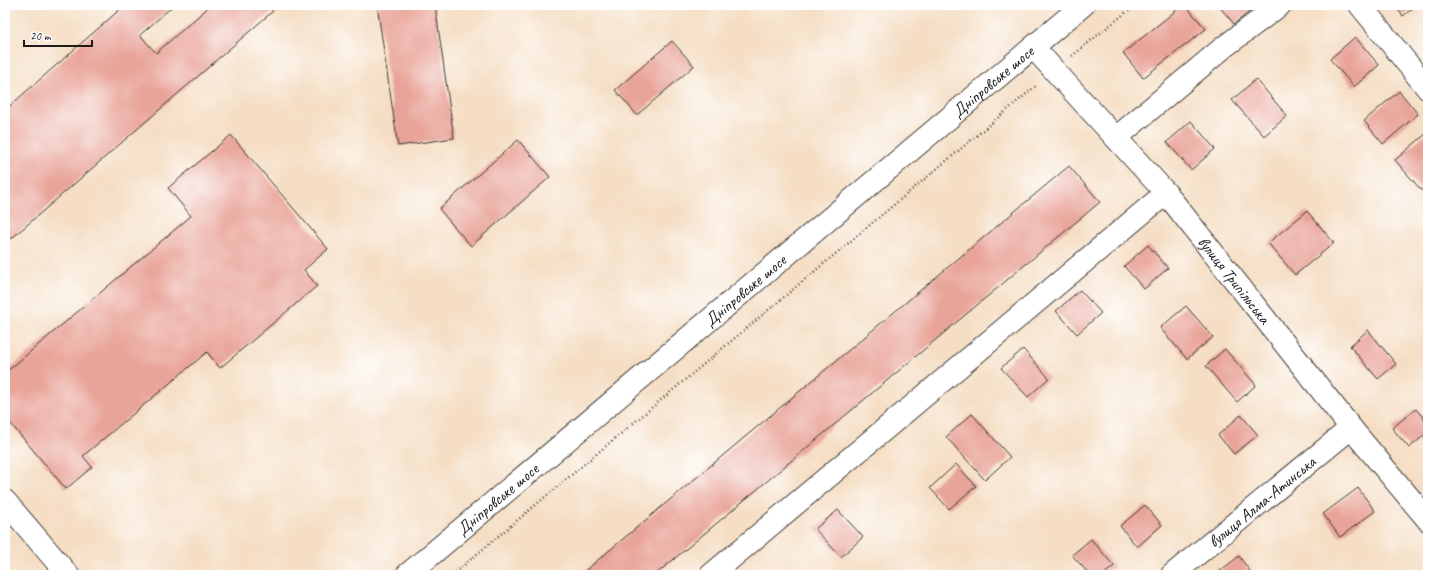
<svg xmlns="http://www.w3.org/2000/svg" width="1433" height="580" viewBox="0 0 1433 580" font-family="Caveat,sans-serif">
	<rect width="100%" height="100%" fill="#fff"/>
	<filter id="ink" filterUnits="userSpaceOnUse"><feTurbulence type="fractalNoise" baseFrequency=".025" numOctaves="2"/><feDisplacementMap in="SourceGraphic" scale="8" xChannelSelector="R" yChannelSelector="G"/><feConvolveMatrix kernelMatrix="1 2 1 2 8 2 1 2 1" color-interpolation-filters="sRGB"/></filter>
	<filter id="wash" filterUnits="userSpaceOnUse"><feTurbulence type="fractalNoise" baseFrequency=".012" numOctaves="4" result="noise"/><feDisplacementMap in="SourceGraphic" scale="16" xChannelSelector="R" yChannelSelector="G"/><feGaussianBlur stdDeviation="0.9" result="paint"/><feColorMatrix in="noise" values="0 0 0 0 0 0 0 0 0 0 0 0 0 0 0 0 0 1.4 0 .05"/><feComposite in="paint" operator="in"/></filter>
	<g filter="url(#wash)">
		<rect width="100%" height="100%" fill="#f5dec4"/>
		<g id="blocks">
			<path fill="#e9a499" d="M125,5H174L140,35L156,53L211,5H268L273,11L5,244V110Z
				M377,5H435L454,138L398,146Z
				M1183,5H1185L1206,29L1143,78L1123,53Z
				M1218,5H1258L1234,24Z
				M1394,5H1417L1403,16Z
				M1355,37L1379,65L1354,87L1330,59Z
				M672,41L694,66L637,115L615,90Z
				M1256,79L1287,116L1264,136L1232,100Z
				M1399,91L1418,114L1383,144L1364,121Z
				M1191,121L1215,149L1191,170L1167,142Z
				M1428,132V186L1422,191L1395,160Z
				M231,135L328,249L304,270L317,286L220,368L207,352L83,456L92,467L66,489L5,417V373L191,216L168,188Z
				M518,140L550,177L471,246L439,209Z
				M1069,166L1100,202L655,575H580Z
				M1307,211L1334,243L1295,275L1268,243Z
				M1148,245L1168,268L1144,289L1124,266Z
				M1080,290L1101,313L1077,334L1056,311Z
				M1186,306L1213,337L1187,359L1160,328Z
				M1368,330L1396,364L1378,379L1350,346Z
				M1023,349L1049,378L1028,397L1001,368Z
				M1225,349L1256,385L1237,402L1206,366Z
				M1416,409L1428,423V432L1409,448L1392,428Z
				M972,414L1010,457L985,480L946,437Z
				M1241,415L1258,435L1234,454L1218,435Z
				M956,464L976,486L949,509L930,488Z
				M1358,488L1375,511L1340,537L1323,514Z
				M1145,505L1162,525L1137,547L1120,526Z
				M838,510L863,537L841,557L815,529Z
				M1091,539L1114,566L1103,575H1090L1072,555Z
				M1239,556L1253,575H1215Z"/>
		</g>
	</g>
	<g filter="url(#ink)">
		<use href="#blocks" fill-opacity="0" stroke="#3d3935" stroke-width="1"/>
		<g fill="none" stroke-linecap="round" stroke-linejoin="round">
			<g stroke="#3d3935" stroke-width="24">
				<g id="minor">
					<path d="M1360,5L1428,89"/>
					<path id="s1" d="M1033,47L1166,193L1351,428L1428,520"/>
					<path d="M1116,138L1224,47L1280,5"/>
					<path d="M5,501L68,575"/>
					<path id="s2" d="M407,575L1083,5"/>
					<path d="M711,575L1166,193"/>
					<path id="s3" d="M1172,575L1351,428"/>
				</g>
			</g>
			<path stroke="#3d3935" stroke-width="2.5" stroke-dasharray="1 3" stroke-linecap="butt" d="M1072,56L1135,5
				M452,575L1037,85"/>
			<use href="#minor" stroke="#fff" stroke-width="22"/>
		</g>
	</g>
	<g text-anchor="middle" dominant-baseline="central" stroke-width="3" stroke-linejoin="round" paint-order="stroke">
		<g font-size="17" fill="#1c1c1c" stroke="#fff">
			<text stroke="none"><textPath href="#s2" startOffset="766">Дніпровське шосе</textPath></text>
			<text stroke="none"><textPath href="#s1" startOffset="308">вулиця Трипільська</textPath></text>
			<text stroke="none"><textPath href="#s2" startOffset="442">Дніпровське шосе</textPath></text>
			<text stroke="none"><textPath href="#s2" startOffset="118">Дніпровське шосе</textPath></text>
			<text stroke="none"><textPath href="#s3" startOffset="116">вулиця Алма-Атинська</textPath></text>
		</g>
	</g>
	<rect width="1433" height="580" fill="none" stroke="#fff" stroke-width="20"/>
	<path d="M24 40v6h68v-6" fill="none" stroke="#1c1c1c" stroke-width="2"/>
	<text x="30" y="40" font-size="12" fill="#1c1c1c" stroke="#ffffff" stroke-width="3" paint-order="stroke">20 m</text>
</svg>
